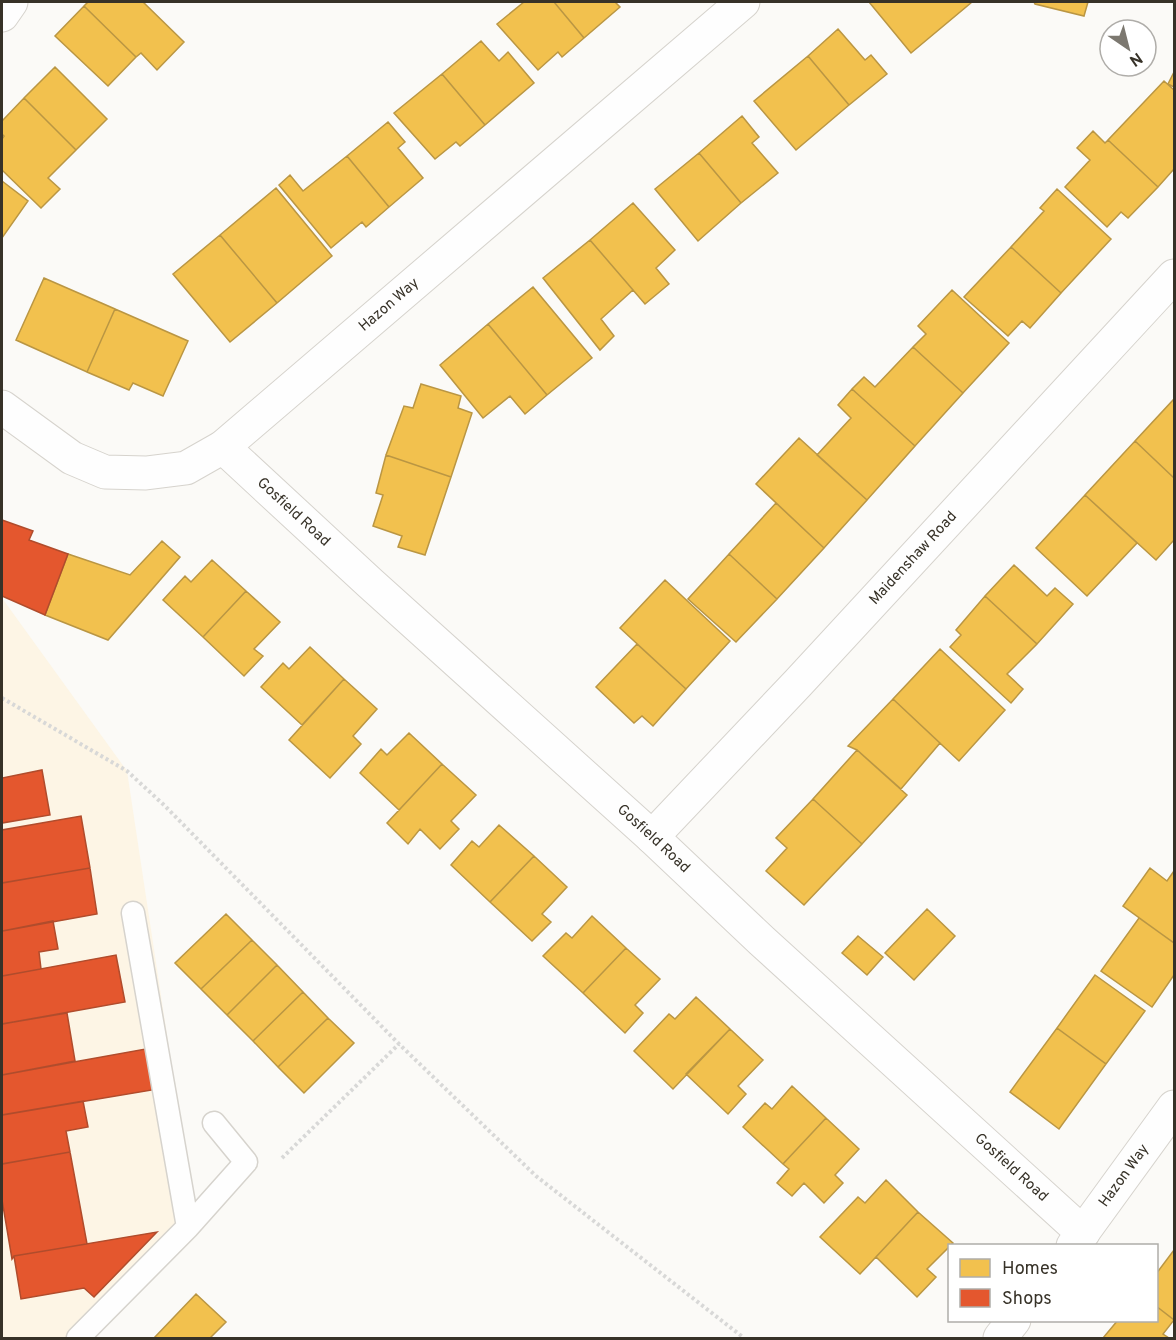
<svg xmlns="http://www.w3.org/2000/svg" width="1176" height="1340" viewBox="0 0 1176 1340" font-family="Overpass,sans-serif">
	<rect width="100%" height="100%" fill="#fbfaf7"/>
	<path fill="#fdf5e5" d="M2,598L127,771L193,1207L69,1338H2Z"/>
	<path fill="#f2c14e" stroke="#ba9643" stroke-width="1.5" d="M88,2H143L184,42L157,70L141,53L136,57L84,6Z
		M524,2H554L584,38L562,57L558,52L538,70L497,24Z
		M554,2H615L620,7L584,38Z
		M869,2H972L911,53Z
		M1034,2H1088L1084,16L1035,4Z
		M84,6L136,57L108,86L55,36Z
		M838,29L865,60L871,55L887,74L849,105L808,56Z
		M481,41L499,61L508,52L534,83L485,125L442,74Z
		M808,56L849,105L796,150L754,101Z
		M55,67L107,119L76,150L24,98Z
		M1174,72V87L1168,84Z
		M442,74L485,125L460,146L456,142L435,159L394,113Z
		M1164,81L1174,90V169L1158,187L1108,140Z
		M24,98L76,150L48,178L60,189L41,208L2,170V139L4,136L2,134V121Z
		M742,116L759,137L752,143L778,173L741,203L699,153Z
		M388,122L405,142L398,148L423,178L389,207L347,156Z
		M1093,131L1105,143L1108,140L1158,187L1128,218L1121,212L1107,227L1065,187L1090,160L1077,148Z
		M699,153L741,203L698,241L655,189Z
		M347,156L389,207L366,227L362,222L331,248L279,185L290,175L303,191Z
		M2,181L28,201L2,238Z
		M276,188L332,256L277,303L220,235Z
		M1057,189L1111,239L1061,293L1011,247L1044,211L1040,208Z
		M633,203L675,250L656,268L669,284L645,304L590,240Z
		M220,235L277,303L230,342L173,274Z
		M590,240L633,290L601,319L614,336L600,350L543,278Z
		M1011,247L1061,293L1030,328L1022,321L1008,336L964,297Z
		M44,278L115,309L87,372L16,340Z
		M533,287L592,358L547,395L488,324Z
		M952,290L1009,343L963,393L913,347L926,334L918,326Z
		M115,309L188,341L163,396L133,383L129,390L87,372Z
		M488,324L547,395L525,414L510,396L483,418L440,365Z
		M913,347L963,393L915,446L852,389L864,377L875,387Z
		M421,384L461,396L458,408L472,413L451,477L386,455L404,406L413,408Z
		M852,389L915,446L867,500L817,455L851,418L838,405Z
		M1174,399V478L1135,441Z
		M799,438L867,500L824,548L756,484Z
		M1135,441L1174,478V540L1156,560L1085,495Z
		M386,455L451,477L425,555L398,547L402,536L373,526L383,495L376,493Z
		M1085,495L1137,543L1087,596L1036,548Z
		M776,503L824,548L777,599L729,554Z
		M162,541L180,557L108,640L45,615L68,554L130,575Z
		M729,554L777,599L736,642L688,599Z
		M212,560L246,591L203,637L163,600L185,576L191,582Z
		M1014,565L1047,596L1055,588L1073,604L1037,644L985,596Z
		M665,580L730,641L686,689L620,628Z
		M246,591L280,622L254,649L263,656L244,676L203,637Z
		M985,596L1037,644L1007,674L1023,689L1011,703L950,647L961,635L956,630Z
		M637,644L686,689L653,726L642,716L634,723L596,687Z
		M310,647L344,679L302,725L261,687L283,663L289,669Z
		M940,649L1005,710L959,761L893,699Z
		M344,679L377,709L353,736L361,744L330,778L289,740Z
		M893,699L940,743L901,789L857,750L848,746Z
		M409,733L442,764L399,810L360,773L381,749L387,755Z
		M857,750L907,795L862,844L813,799Z
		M442,764L476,795L451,821L459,829L440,849L420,829L408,844L387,823Z
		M813,799L862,844L804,905L766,871L787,848L776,838Z
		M499,825L534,856L490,902L451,865L472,841L479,847Z
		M534,856L567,887L542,914L551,922L532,941L490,902Z
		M1150,868L1167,881L1174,871V943L1123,906Z
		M927,909L955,936L914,980L885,953Z
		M226,914L252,940L201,989L175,963Z
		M592,916L626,948L583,993L543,956L566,933L572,938Z
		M1139,918L1174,943V975L1152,1007L1101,971Z
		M858,936L883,957L867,975L842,953Z
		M252,940L277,965L227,1015L201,989Z
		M626,948L660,979L635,1005L643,1013L625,1033L583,993Z
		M277,965L303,992L253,1041L227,1015Z
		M1095,975L1145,1011L1106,1064L1057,1028Z
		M303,992L328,1018L278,1067L253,1041Z
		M696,997L730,1029L673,1089L634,1051L669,1014L675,1019Z
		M328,1018L354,1043L304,1093L278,1067Z
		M1057,1028L1106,1064L1059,1129L1010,1092Z
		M730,1029L763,1060L738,1086L746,1094L728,1114L686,1074Z
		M792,1086L826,1118L783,1164L743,1127L765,1103L772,1109Z
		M826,1118L859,1149L835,1175L843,1183L824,1203L804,1183L792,1196L777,1183L789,1169L783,1164Z
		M886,1180L918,1212L860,1274L820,1237L858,1197L865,1203Z
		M918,1212L953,1243L927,1269L936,1277L917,1297L876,1257Z
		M1174,1250V1320L1156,1306V1274Z
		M196,1294L226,1322L210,1338H154Z
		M1156,1306L1174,1320L1163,1334L1169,1338H1103L1118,1320H1156Z"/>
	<path fill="#e4572e" stroke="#b04c2c" stroke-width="1.5" d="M2,520L33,531L29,540L68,554L45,615L2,596Z
		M42,770L50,815L2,823V778Z
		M81,816L90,868L2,883V830Z
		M90,868L97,914L2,931V883Z
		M53,921L58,949L39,952L41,969L2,976V931Z
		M116,955L125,1002L2,1024V976Z
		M67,1013L75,1061L2,1075V1024Z
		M151,1048L158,1089L2,1115V1075Z
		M83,1101L88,1127L66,1131L70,1152L2,1164V1115Z
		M70,1152L87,1244L14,1256L12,1259L2,1200V1164Z
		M157,1232L94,1297L84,1288L21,1299L14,1256Z"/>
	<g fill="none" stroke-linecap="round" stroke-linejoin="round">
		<g stroke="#d6d3cd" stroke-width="25">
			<path id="service" d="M188,1227L246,1162L214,1123
				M78,1338L188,1227L133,913"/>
		</g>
		<g stroke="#d6d3cd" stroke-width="35">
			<g id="minor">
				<path d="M2,15L11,2"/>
				<path id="s1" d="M2,407L72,458L105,472L146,473L186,468L223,447L743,2"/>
				<path id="s2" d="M223,447L370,583L652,837L762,941L1083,1233"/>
				<path id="s3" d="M652,837L798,683L1174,276"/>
				<path id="s4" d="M1073,1246L1174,1107"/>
				<path d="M1000,1338L1014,1320"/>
			</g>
		</g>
		<path stroke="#d8d8d7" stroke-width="4" stroke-dasharray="3 3" stroke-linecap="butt" d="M2,698L127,771L164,805L399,1044L536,1176L744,1338
			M282,1158L399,1044"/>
		<use href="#service" stroke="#fefefe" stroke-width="22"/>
		<use href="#minor" stroke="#fefefe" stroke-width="33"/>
	</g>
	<g text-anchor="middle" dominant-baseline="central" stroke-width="6" stroke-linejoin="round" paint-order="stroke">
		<g font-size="15" fill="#373228" stroke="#fff">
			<text stroke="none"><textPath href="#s1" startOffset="465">Hazon Way</textPath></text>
			<text stroke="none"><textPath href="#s2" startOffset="96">Gosfield Road</textPath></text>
			<text stroke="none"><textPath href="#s3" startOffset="382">Maidenshaw Road</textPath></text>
			<text stroke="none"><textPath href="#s2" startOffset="582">Gosfield Road</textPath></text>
			<text stroke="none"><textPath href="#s2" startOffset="1068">Gosfield Road</textPath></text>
			<text stroke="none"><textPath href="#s4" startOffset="87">Hazon Way</textPath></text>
		</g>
	</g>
	<rect width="1176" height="1340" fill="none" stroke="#373228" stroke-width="6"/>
	<rect x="948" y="1244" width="210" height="78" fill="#ffffff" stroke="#afada9" stroke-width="1.5"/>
	<rect x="960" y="1259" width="30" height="18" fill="#f2c14e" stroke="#afada9" stroke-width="1.5"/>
	<text x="1002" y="1274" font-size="18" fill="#373228">Homes</text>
	<rect x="960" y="1289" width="30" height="18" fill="#e4572e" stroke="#afada9" stroke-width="1.5"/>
	<text x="1002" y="1304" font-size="18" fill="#373228">Shops</text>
	<g transform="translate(1128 48) rotate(145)"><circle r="28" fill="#ffffff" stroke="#afada9" stroke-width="1.5"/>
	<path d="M0-4.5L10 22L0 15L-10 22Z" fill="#7c7870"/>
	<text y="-9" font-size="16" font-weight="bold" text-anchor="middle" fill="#373228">N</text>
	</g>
</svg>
